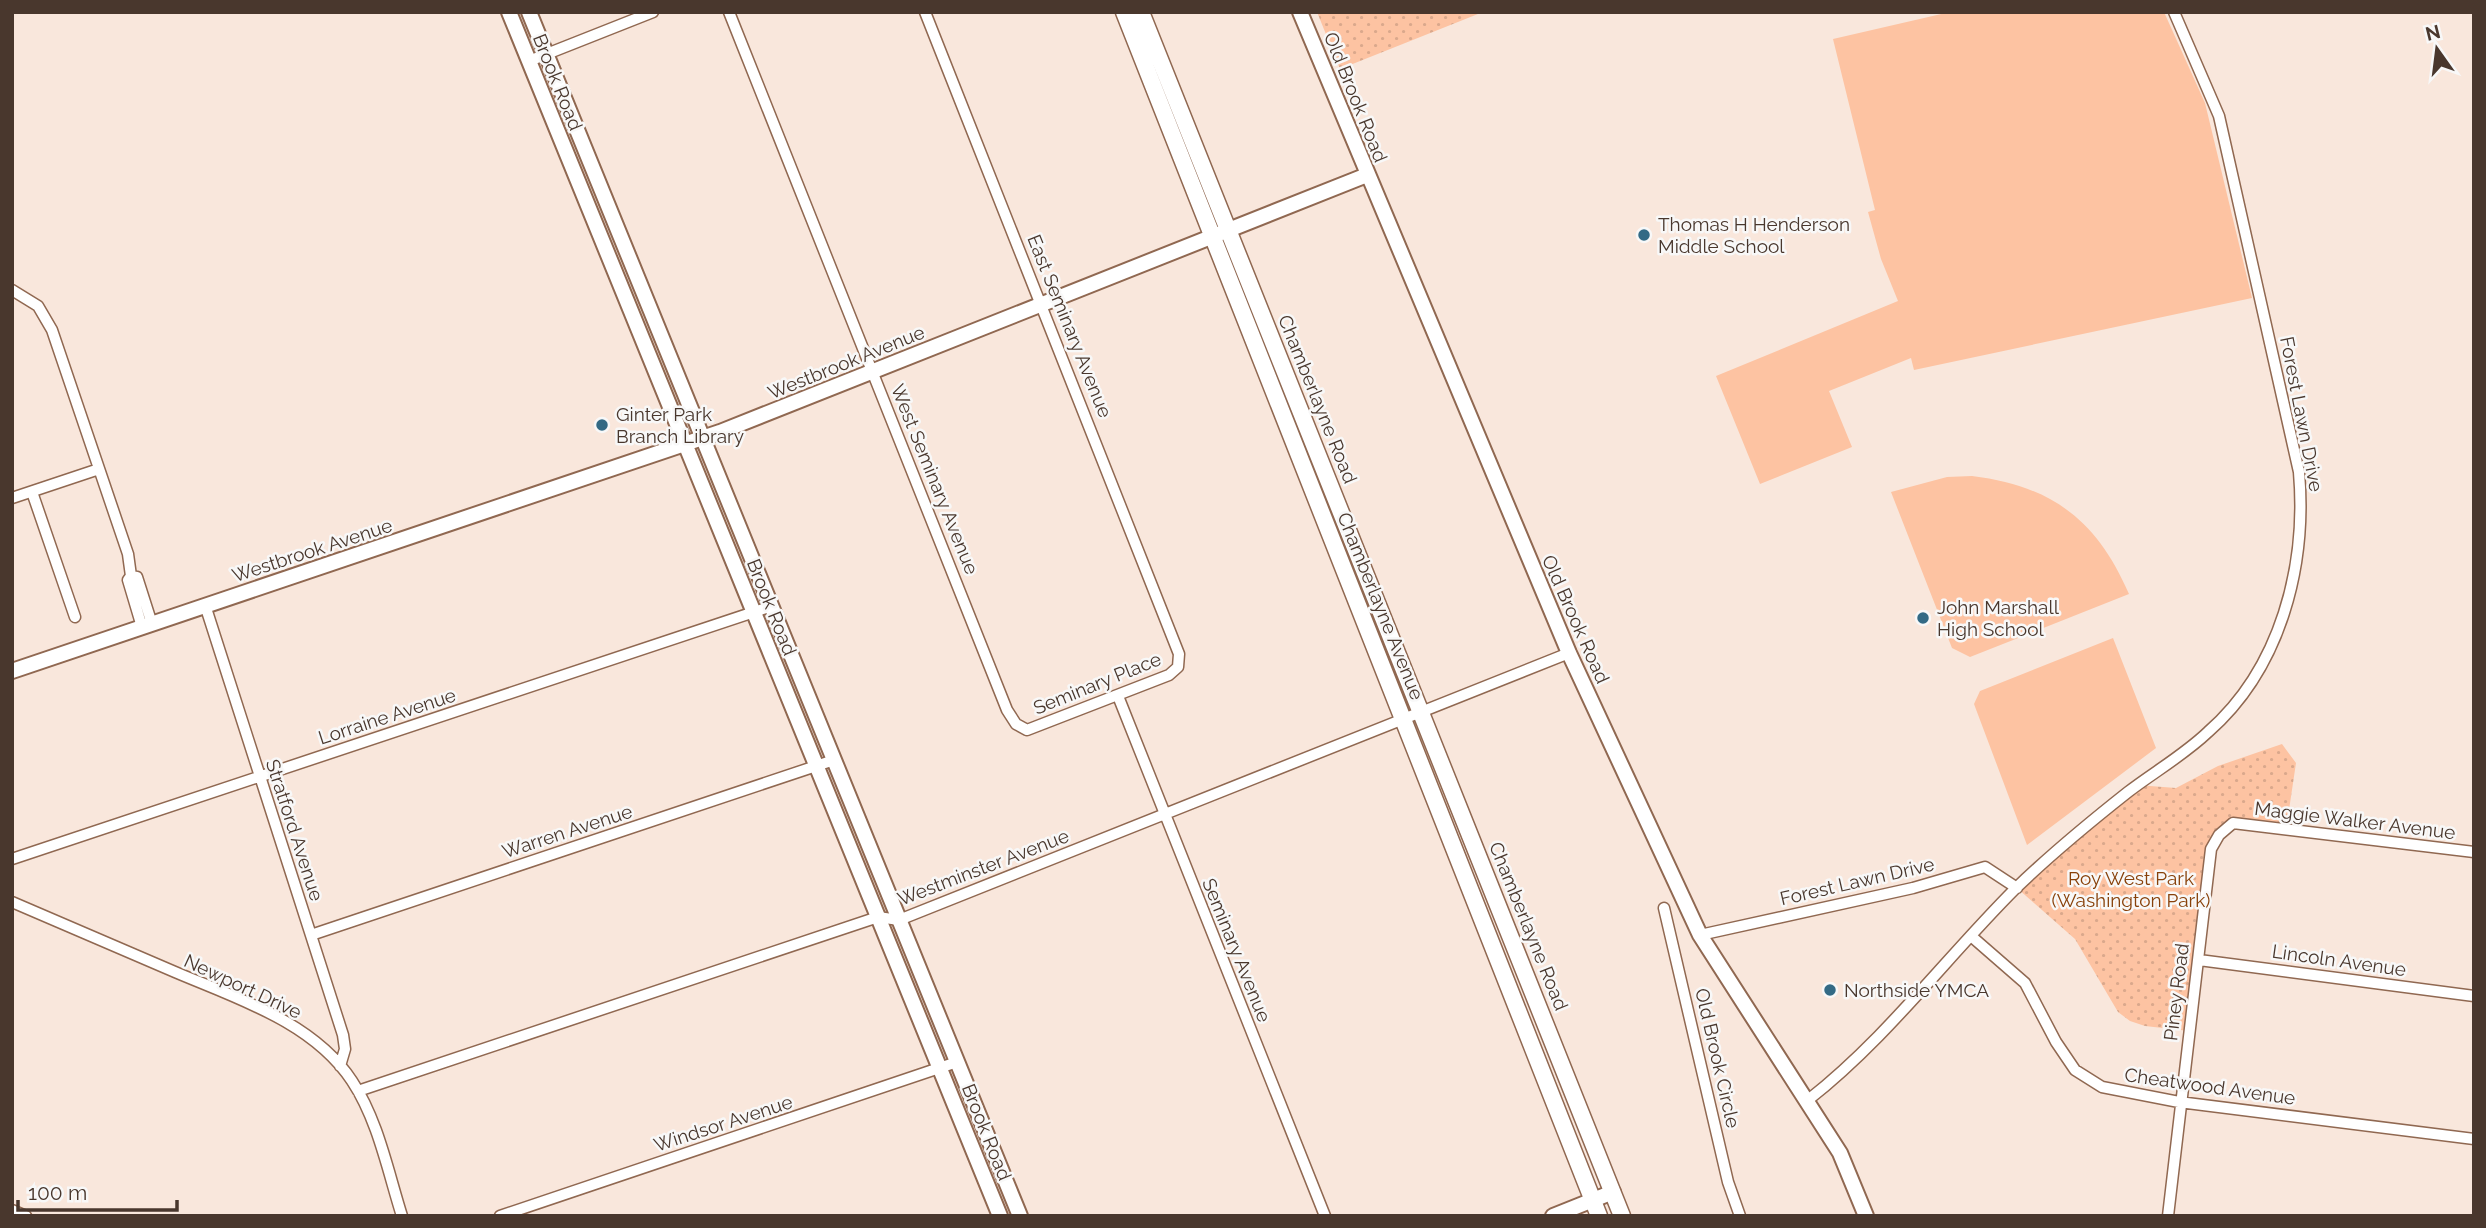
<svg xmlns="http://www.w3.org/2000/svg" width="2486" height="1228" viewBox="0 0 2486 1228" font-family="Raleway,sans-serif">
	<defs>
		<pattern id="grass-dots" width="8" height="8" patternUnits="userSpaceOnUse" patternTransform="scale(1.75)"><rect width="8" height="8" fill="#fdc3a2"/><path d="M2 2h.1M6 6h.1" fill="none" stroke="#daa88c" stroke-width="1.8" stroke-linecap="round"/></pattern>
	</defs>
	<rect width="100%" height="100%" fill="#f9e7dc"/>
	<path fill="url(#grass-dots)" d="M1317,12H1483L1340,69Z
		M2282,744L2296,763L2286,830L2233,823L2211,849L2189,1031L2145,1026L2130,1021L2118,1012L2075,939L2017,888L2137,785L2176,788L2218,766Z"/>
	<path fill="#fdc3a2" d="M1950,12H2164L2205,103L2252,298L1914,370L1911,358L1829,391L1852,447L1760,484L1716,376L1898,301L1881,259L1868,212L1875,210L1833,39Z
		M1972,476C2052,486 2097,520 2129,594L1970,657L1952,648L1891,492L1947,477Z
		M2113,638L2156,748L2027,845L1974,704L1980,691Z"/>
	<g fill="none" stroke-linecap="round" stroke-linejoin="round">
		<g stroke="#906851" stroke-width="13">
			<path id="street" d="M729,12L1007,710L1016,724L1027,730L1169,675L1178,667L1179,654L925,12
				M529,61L653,12
				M12,290L38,306L52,330L128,554L131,576L128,580L142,627
				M32,492L75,617
				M12,498L99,469
				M131,576L137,577L152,624
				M205,605L343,1035L345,1049L340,1066
				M1118,696L1325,1216
				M12,859L772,606
				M12,902C64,924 116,947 168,969C232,997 312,1020 352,1081C378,1120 388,1172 402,1216
				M1664,908L1728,1182L1740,1216
				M311,935L834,760
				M1700,935L1913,888L1985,867L2017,888
				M1971,936L2025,983L2056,1042L2075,1070L2102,1087L2179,1102L2474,1139
				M2199,960L2474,996
				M358,1091L878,917L899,920L1569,653
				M1808,1100C1886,1039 1945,959 2015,889C2050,855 2090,822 2128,792C2154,772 2184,755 2208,732C2281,668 2307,566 2299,472L2219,116L2174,12
				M12,1210L26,1216
				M500,1216L957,1062
				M2168,1216L2211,849L2219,835L2233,823L2474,852"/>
		</g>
		<g stroke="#906851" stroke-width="18">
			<path id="secondary" d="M509,12L1000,1216
				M529,12L1020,1216
				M1300,12L1569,653L1700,935L1840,1153L1866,1216
				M12,671L720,432L1367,175
				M1553,1216L1613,1192"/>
		</g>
		<g stroke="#906851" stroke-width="19">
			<path id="primary" d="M1124,12L1599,1216
				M1141,12L1622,1216"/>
		</g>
		<use href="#street" stroke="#fff" stroke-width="10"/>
		<use href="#secondary" stroke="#fff" stroke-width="14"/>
		<use href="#primary" stroke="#fff" stroke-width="16"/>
	</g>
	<g fill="#336a85" stroke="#f8f8f8" stroke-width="2.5">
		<circle cx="1644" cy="235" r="7"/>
		<circle cx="602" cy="425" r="7"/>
		<circle cx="1923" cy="618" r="7"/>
		<circle cx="1830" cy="990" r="7"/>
	</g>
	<g text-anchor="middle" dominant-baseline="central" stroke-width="5" stroke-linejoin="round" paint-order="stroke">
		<g font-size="19" fill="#49372d" stroke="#f8f8f8">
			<text transform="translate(558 82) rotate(68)">Brook Road</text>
			<text transform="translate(1356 97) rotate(68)">Old Brook Road</text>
			<text transform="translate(1070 326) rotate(68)">East Seminary Avenue</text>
			<text transform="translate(846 362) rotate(-22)">Westbrook Avenue</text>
			<text transform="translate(1318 399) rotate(68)">Chamberlayne Road</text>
			<text transform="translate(2302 414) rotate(79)">Forest Lawn Drive</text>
			<text transform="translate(935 479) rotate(68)">West Seminary Avenue</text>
			<text transform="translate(312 550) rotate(-18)">Westbrook Avenue</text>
			<text transform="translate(1381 606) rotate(68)">Chamberlayne Avenue</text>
			<text transform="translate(772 607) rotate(68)">Brook Road</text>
			<text transform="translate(1576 619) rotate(66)">Old Brook Road</text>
			<text transform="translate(1097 683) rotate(-22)">Seminary Place</text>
			<text transform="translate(387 716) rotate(-18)">Lorraine Avenue</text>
			<text transform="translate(2355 820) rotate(7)">Maggie Walker Avenue</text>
			<text transform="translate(295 830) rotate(72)">Stratford Avenue</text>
			<text transform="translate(567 831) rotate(-18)">Warren Avenue</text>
			<text transform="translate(983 867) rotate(-21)">Westminster Avenue</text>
			<text transform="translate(1857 881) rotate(-13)">Forest Lawn Drive</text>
			<text transform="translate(1529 926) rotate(68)">Chamberlayne Road</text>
			<text transform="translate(1237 950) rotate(68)">Seminary Avenue</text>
			<text transform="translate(2339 960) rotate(8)">Lincoln Avenue</text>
			<text transform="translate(243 986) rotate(25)">Newport Drive</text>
			<text transform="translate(2176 992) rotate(-83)">Piney Road</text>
			<text transform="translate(1718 1058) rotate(77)">Old Brook Circle</text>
			<text transform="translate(2210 1086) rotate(8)">Cheatwood Avenue</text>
			<text transform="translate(723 1123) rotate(-18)">Windsor Avenue</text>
			<text transform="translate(987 1132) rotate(68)">Brook Road</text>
		</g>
		<g font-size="19" fill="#49372d" stroke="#f8f8f8" text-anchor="start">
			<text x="1658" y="224">Thomas H Henderson<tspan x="1658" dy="22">Middle School</tspan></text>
			<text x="616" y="414">Ginter Park<tspan x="616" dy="22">Branch Library</tspan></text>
			<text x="1937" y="607">John Marshall<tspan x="1937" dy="22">High School</tspan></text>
			<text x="1844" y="990">Northside YMCA</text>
		</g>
		<g font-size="19" fill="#88410a" stroke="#f8f8f8">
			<text x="2131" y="878">Roy West Park<tspan x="2131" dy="22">(Washington Park)</tspan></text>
		</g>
	</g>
	<rect width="2486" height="1228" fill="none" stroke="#49372d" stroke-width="28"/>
	<g transform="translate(2437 49) rotate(346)" stroke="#f8f8f8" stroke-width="5" paint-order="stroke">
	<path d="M0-5L12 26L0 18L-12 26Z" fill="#49372d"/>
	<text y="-10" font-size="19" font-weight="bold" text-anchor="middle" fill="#49372d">N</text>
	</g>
	<path d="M18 1200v10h159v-10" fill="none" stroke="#49372d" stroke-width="3.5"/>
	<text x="28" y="1200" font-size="21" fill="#49372d" stroke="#f8f8f8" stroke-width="5" paint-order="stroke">100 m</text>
</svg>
